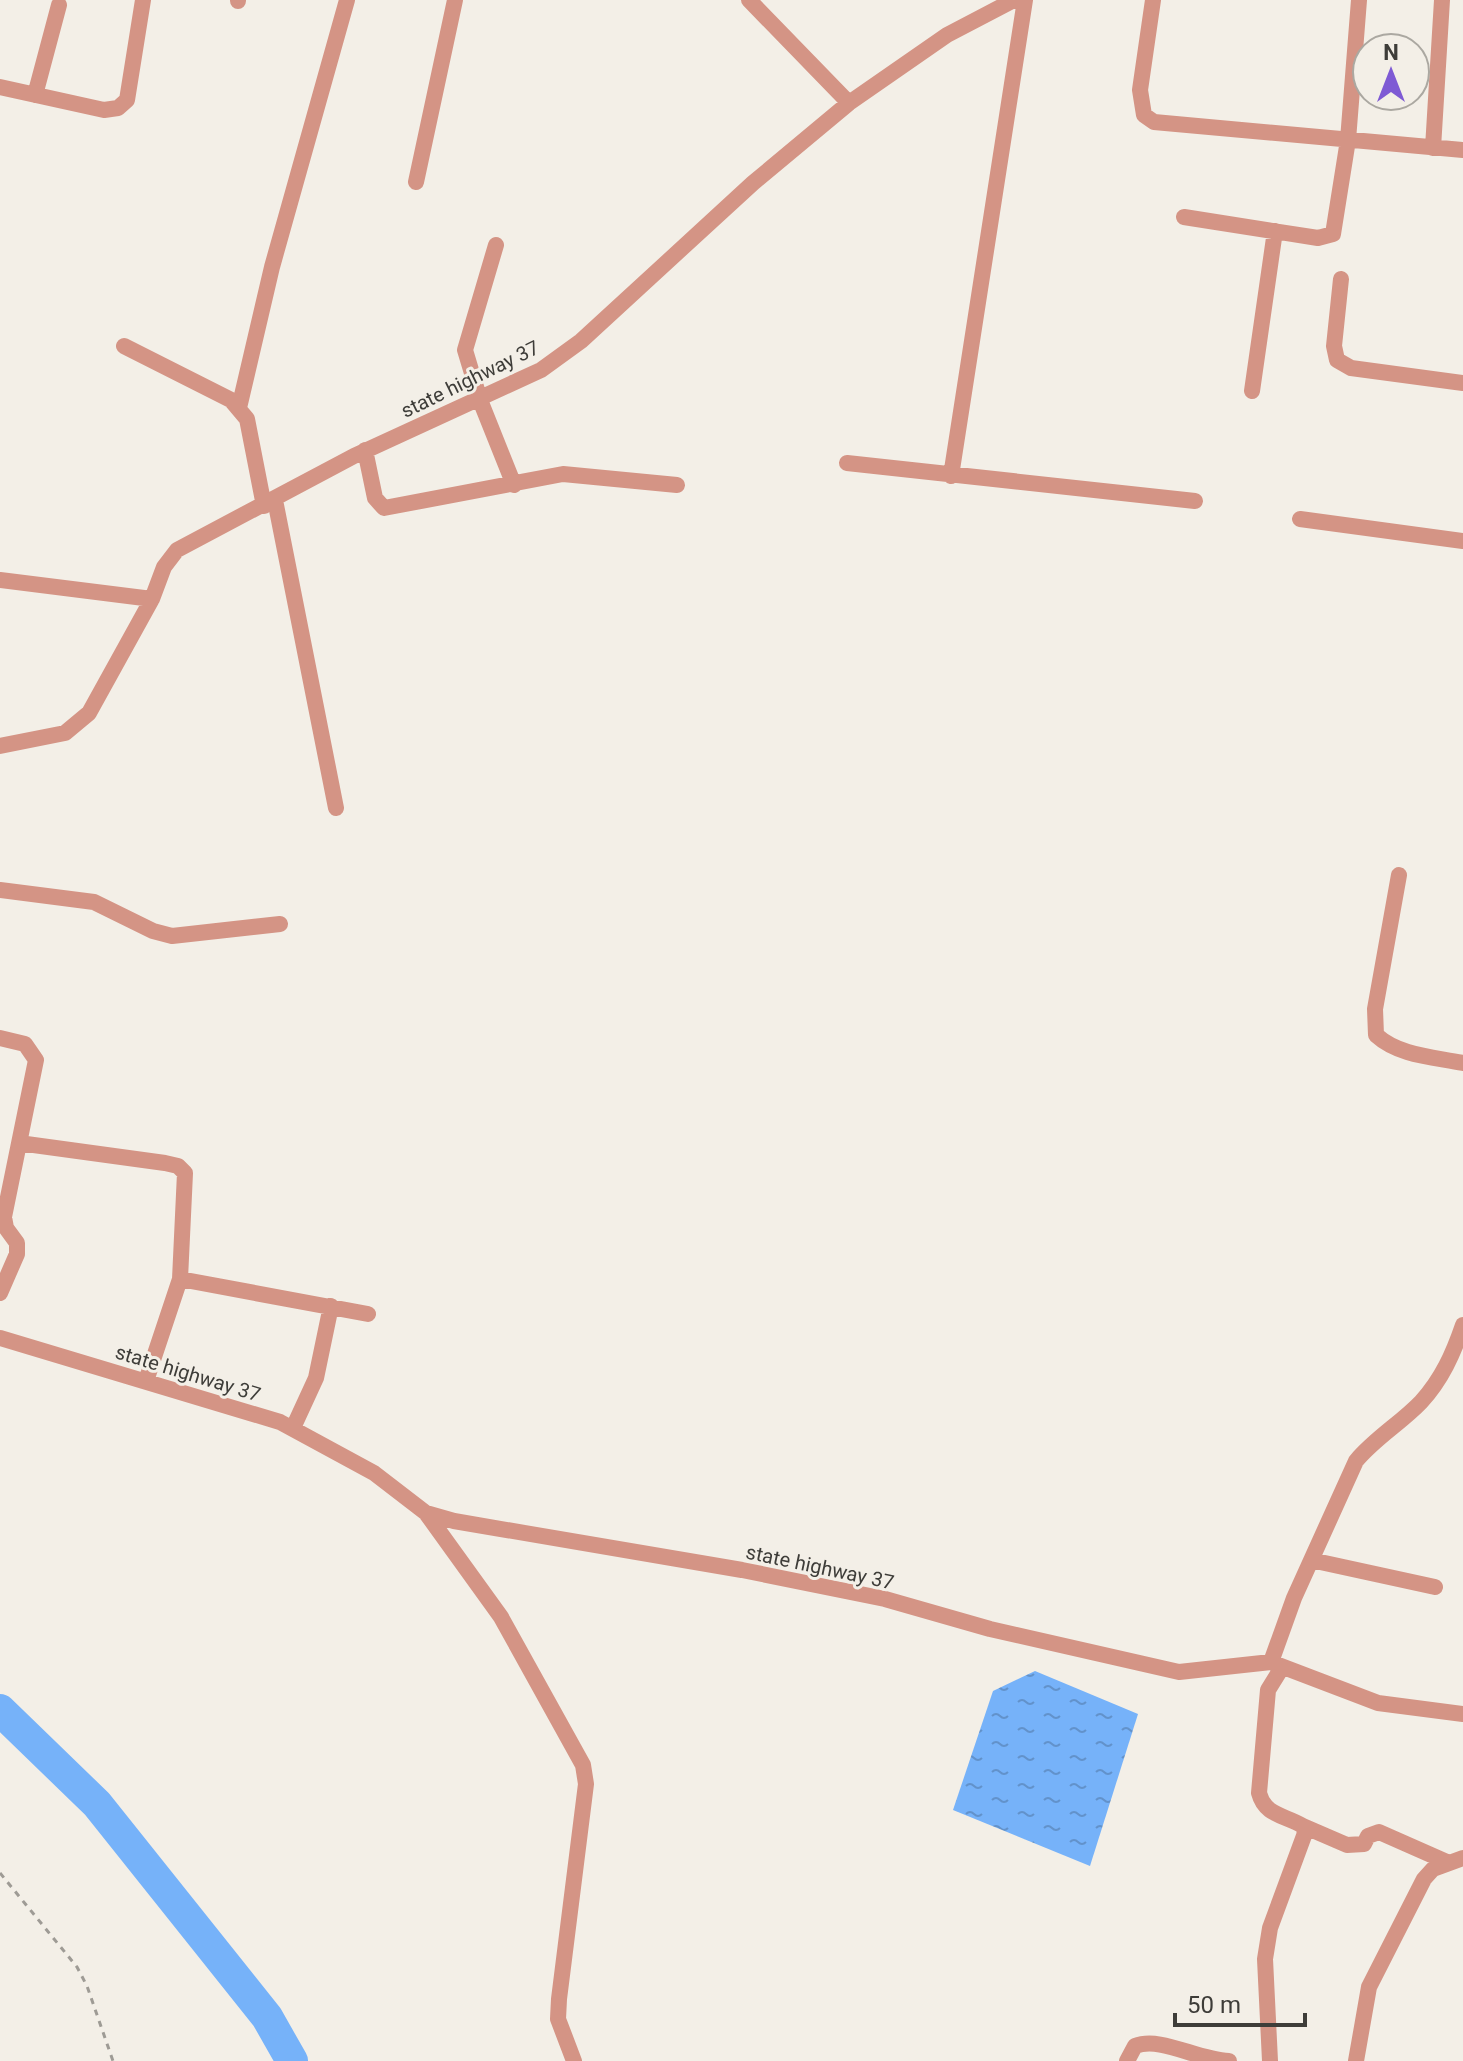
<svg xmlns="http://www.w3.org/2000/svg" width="1463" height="2061" viewBox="0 0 1463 2061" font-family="Roboto,sans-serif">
	<defs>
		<pattern id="water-ripples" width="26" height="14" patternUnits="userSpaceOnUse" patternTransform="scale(2)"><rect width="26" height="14" fill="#76b2f9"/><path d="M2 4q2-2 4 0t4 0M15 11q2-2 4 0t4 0" fill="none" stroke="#6292cb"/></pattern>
	</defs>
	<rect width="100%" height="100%" fill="#f3efe7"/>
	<path fill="url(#water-ripples)" d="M1035,1671L1138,1714L1090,1866L953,1810L993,1691Z"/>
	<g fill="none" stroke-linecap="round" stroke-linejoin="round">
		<path stroke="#76b2f9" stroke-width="32" d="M0,1710L97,1804L267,2017L292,2061"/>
		<path stroke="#9e9b95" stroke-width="3" stroke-dasharray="6 6" stroke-linecap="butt" d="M0,1873L77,1967L87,1986L113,2061"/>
		<path stroke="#d49485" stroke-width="16" d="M749,0L849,103
			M1153,0L1140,90L1144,115L1154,122L1463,150
			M238,1V0
			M0,87L104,110L118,108L127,100L143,0
			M35,95L59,5
			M1433,148L1442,0
			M416,182L455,0
			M1184,217L1318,238L1333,234L1348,140L1359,0
			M496,245L465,350L480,400L514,485
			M1341,279L1334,346L1337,360L1351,368L1463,383
			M124,346L231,400L247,419L264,506
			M1252,391L1275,231
			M239,408L272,267L347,0
			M365,450L375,498L384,508L563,474L677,485
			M847,463L1195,501
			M951,476L1025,0
			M275,500L336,808
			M1300,519L1463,541
			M0,580L152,599
			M0,746L65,733L89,713L152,599L164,567L177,550L354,456L541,370L581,341L753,183L849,103L947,35L1014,0
			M1399,875L1375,1009L1376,1035C1399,1056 1434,1057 1463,1063
			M0,890L94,902L153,931L172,936L280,924
			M0,1038L25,1044L36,1060L4,1217L6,1228L17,1243V1254L0,1293
			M19,1143L165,1163L178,1166L185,1173L180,1279L146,1381
			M180,1279L368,1314
			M0,1338L280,1422L374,1473L426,1513L454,1521L742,1570L885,1599L990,1629L1179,1672L1271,1662L1294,1598L1356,1461C1375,1438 1401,1423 1421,1402C1442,1379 1453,1354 1463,1325
			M293,1428L316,1378L331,1306
			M426,1513L501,1617L583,1765L586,1784L559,1999L558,2019L574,2061
			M1311,1560L1435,1587
			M1273,1663L1378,1703L1463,1714
			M1303,1826L1347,1845L1364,1844L1368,1836L1379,1832L1447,1862
			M1127,2061L1135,2046C1161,2036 1197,2060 1229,2061
			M1270,2061L1265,1959L1270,1928L1305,1833L1303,1826C1285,1815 1265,1816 1259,1793L1268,1690L1281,1669
			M1356,2061L1369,1987L1424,1879L1433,1869L1463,1858"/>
	</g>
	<g text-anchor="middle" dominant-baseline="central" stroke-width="6" stroke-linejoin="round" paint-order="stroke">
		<g font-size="20" fill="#3e3d39" stroke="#f3efe7">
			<text transform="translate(470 379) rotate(-26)">state highway 37</text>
			<text transform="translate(188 1373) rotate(17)">state highway 37</text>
			<text transform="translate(820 1567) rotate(12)">state highway 37</text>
		</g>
	</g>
	<g transform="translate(1391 72)"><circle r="38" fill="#f3efe7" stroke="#aba8a1" stroke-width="2"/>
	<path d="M0-6L14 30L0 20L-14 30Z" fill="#7e5ad4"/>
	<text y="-12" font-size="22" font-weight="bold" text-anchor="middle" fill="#3e3d39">N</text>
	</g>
	<path d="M1175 2013v12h130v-12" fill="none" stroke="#3e3d39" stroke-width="4"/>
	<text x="1187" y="2013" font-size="24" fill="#3e3d39" stroke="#f3efe7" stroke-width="6" paint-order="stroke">50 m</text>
</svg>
